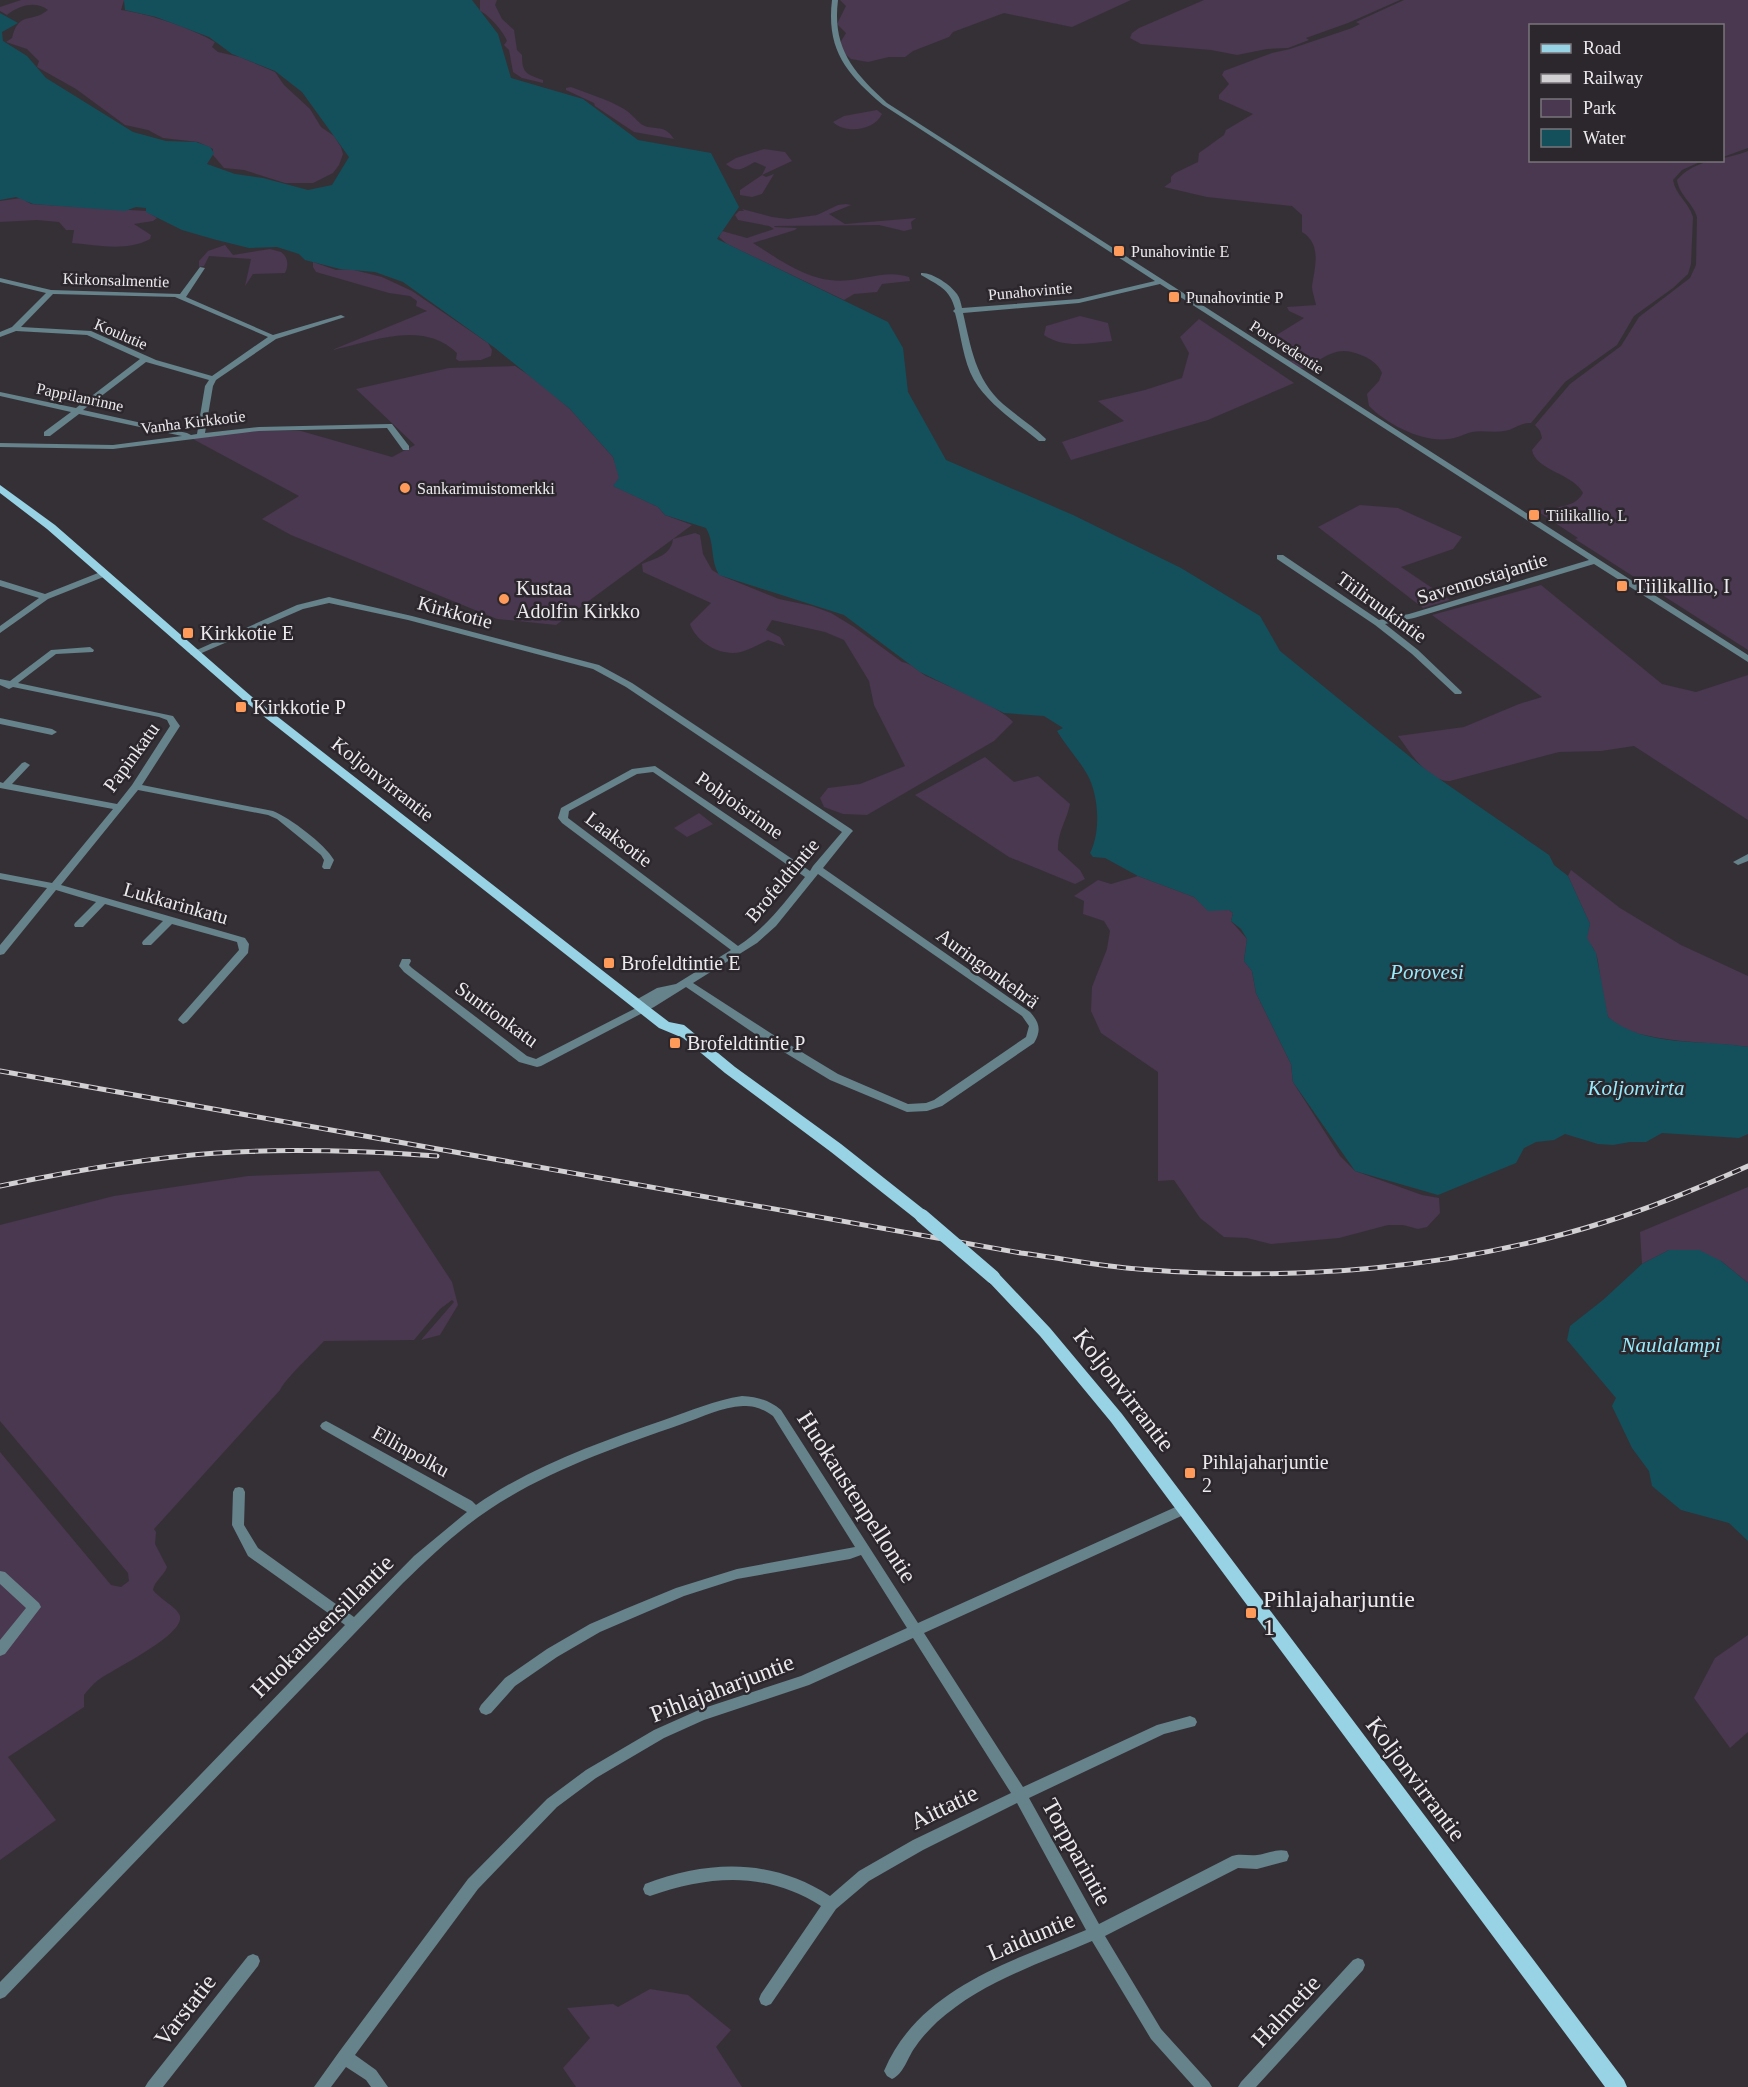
<svg xmlns="http://www.w3.org/2000/svg" width="1748" height="2087" viewBox="0 0 1748 2087" font-family="Georgia,serif">
	<rect width="100%" height="100%" fill="#353036"/>
	<path fill="#4a3750" d="M21,0H124L121,10C150,14 191,28 215,42L212,47L218,52L240,57L275,72L284,85L310,109L321,127L334,136L341,147L343,154L339,165L333,173L313,183H285L244,170L224,168L213,155V149L198,142L163,138L148,130L125,125L76,89L37,67L39,61L27,49L6,42L12,38C19,10 31,24 48,10C35,0 18,6 7,15L0,11V7Z
		M480,0H497L495,5L502,19L514,30L517,50L522,55C522,73 526,74 543,80V83L522,78L513,72L509,50L504,45L507,41C504,32 488,14 480,11Z
		M840,0H1131L1072,27L1004,13L953,32L949,37L913,51L905,57H889L868,62L851,59L844,53L840,43L846,33L837,24L846,6Z
		M1204,0H1400L1348,23L1306,38L1309,40L1288,48L1267,49L1237,55L1211,50L1141,44L1130,38L1132,33L1139,28Z
		M1404,0H1748V148L1723,157L1722,26H1530V160L1702,161L1682,170L1673,180C1675,194 1689,203 1693,217L1691,264L1688,274L1673,288L1634,316L1617,345L1565,382L1531,423C1520,422 1514,430 1504,431C1493,433 1482,430 1472,432C1466,433 1460,437 1454,438C1426,445 1388,425 1369,406L1367,394L1379,381L1382,373C1378,364 1371,359 1361,355C1333,343 1325,361 1299,369L1284,359L1293,361L1296,358L1277,344L1275,336L1304,318L1289,311L1287,307L1316,305C1315,299 1312,292 1312,286C1315,267 1322,244 1302,232V215L1292,206L1207,197L1164,187L1171,182V177L1175,173L1198,162L1199,153L1224,135L1226,130L1253,114L1219,99V95L1229,84L1222,75L1224,71L1272,53L1290,49L1352,28L1360,24L1356,22Z
		M571,87C589,94 607,99 624,109C631,113 636,120 641,124C653,132 663,122 674,139L634,132L595,106L594,103L566,90V88Z
		M877,110L882,114C874,131 845,134 833,122L844,116Z
		M764,149L785,152L792,161L762,175L766,177L774,174L762,194L752,197L740,195V190L762,175L766,167L755,162C743,168 738,174 726,164L736,158Z
		M1748,151V650L1575,539L1578,538L1537,511C1551,506 1574,510 1583,493C1574,474 1535,470 1532,450L1542,438L1540,431L1535,425L1570,384L1621,346L1639,317L1690,278L1696,265L1697,217C1693,203 1679,195 1677,180C1696,158 1723,161 1748,151Z
		M21,198L31,204L146,211L157,218L153,221L134,224L151,235L150,239C126,252 98,245 72,243L74,230H66L59,222L37,220L0,222V201Z
		M846,204L851,205L829,214L845,224L916,218L911,222L912,229L904,231L879,225L775,226L774,227L797,228L795,230L753,243C783,262 813,285 850,280C871,278 888,270 909,277L910,281L882,284L877,292L854,294L844,300L727,244L719,237L722,231L747,238L774,229L769,226L738,220L735,215L739,211H744L742,209L772,217L788,219L817,215L838,205Z
		M225,245L233,255L270,249L281,252C288,257 289,265 285,273L253,274L245,286L251,259L209,256L204,266L199,267V261L208,251Z
		M313,262L336,270L350,269L382,277L412,291L488,343L492,350L491,356L481,360L459,361L456,359L457,353C423,319 371,342 332,350L427,311L416,306L417,301L410,296L389,293L316,272L313,267Z
		M1080,316L1108,323L1112,341C1087,343 1065,349 1044,335L1046,326Z
		M1199,319L1294,383L1208,420L1071,460L1062,442L1124,421L1098,401L1145,390L1182,378L1189,353L1180,337Z
		M515,366L538,381L570,409L613,457L620,478L614,486L658,507L665,515L692,525L556,625L497,619L291,535L262,519L299,496L191,438L254,431H301L392,457L415,445L356,389L449,368Z
		M1360,505L1398,508L1462,537L1453,549L1401,567L1450,600L1423,608L1318,527Z
		M695,533L700,535L703,554L712,570L722,576L779,599L812,606L831,613L854,627L902,662C911,663 918,671 926,676C946,685 1001,707 1013,722L994,741L867,815L843,814L824,807L820,798L828,788L860,784L905,766L874,705L869,681L844,640L825,632L772,620L766,630L780,637L785,646L768,640C760,644 750,649 741,652C721,657 696,642 690,624L711,603L643,572L642,564C655,558 671,556 673,539Z
		M1541,585L1662,684L1696,692L1748,675V820L1634,746L1601,751L1559,752L1450,781C1428,782 1410,752 1398,736L1464,727L1519,704L1542,697L1432,615Z
		M985,757L1014,782L1038,776L1070,804C1067,820 1057,833 1058,850L1080,870L1085,879L1075,884L1009,857L915,795Z
		M699,813L713,824L687,837L674,828Z
		M1571,870L1620,908L1681,945L1748,976V1047C1717,1042 1627,1043 1609,1018C1601,1006 1601,969 1596,954C1594,948 1589,943 1586,938L1590,924L1568,876Z
		M1138,876L1194,897L1208,910H1229L1233,913L1231,921L1247,939L1244,961L1252,971L1256,993L1291,1064L1293,1082L1340,1156L1355,1171L1422,1195L1439,1198L1440,1213L1427,1227L1418,1229L1403,1225H1388L1339,1238L1271,1244L1247,1238L1224,1237L1200,1218L1174,1180L1158,1181V1072L1101,1033L1091,1011L1092,987L1107,949L1110,931L1104,921L1083,914L1084,901L1074,896L1098,880L1111,884Z
		M379,1171L452,1282L458,1305L440,1335L421,1340L454,1302L452,1300L440,1309L414,1340L324,1341C314,1352 285,1379 280,1390L154,1529L156,1532L155,1544L167,1567C164,1576 154,1581 153,1590C159,1598 179,1609 180,1616C184,1636 112,1669 97,1681C92,1685 88,1690 84,1695V1707L8,1757L56,1820L0,1860V1452L111,1585L121,1587L129,1581L128,1573L0,1421V1225L114,1196L248,1176Z
		M1748,1187V1283L1721,1261L1669,1250L1642,1264L1640,1232Z
		M1748,1635V1732L1730,1748L1694,1698L1715,1658Z
		M650,1989L688,1995L731,2030L716,2047L742,2087H576L563,2068L590,2038L567,2008L613,2004L618,2007Z"/>
	<path fill="#13505b" d="M124,0H472L498,34L511,78L583,99L638,140L711,153L739,207L717,239L888,322L903,348L908,392L946,460L1073,515L1181,568L1260,616L1280,651L1425,769L1549,855L1554,865L1568,876L1590,924L1587,938L1596,953L1608,1017C1644,1048 1704,1039 1748,1047V1134L1739,1138L1662,1133L1646,1142H1630L1613,1145L1598,1144L1565,1134L1554,1140L1536,1142L1524,1148L1516,1163L1438,1195L1355,1171L1293,1082L1291,1064L1256,993L1252,971L1244,961L1247,939L1241,929L1231,921L1233,913L1229,910L1208,911L1194,897L1138,876L1105,858L1093,857L1090,853C1101,832 1099,795 1087,774C1079,760 1066,746 1057,731L1063,728L1044,716L1004,713L920,672L844,615L719,575C710,560 715,543 706,528L665,515L658,507L613,486L619,478L613,457L570,409L495,348L403,282L375,272L340,269L305,260L299,254L277,247L249,248L213,239L182,230L146,212V208L136,207L125,211L33,204L16,197L0,200V13L18,23L2,32L3,41L27,56L46,78L133,132L166,141L196,142L210,147L214,153L207,164L235,174L263,178L308,190L332,185L349,157L302,92L275,71L232,54L209,37L156,17L125,10Z
		M1669,1250H1699L1721,1261L1748,1283V1541L1729,1523L1681,1510L1652,1486L1649,1471L1632,1448L1612,1406L1616,1398L1567,1340L1570,1326L1603,1300L1642,1264Z"/>
	<g fill="none" stroke-linecap="round" stroke-linejoin="round">
		<path fill="#66828b" fill-rule="evenodd" d="M832,0H838C832,48 853,72 887,103L1748,655V662L1594,564L1414,618L1385,624L1418,650L1462,692L1461,694H1455L1412,654L1375,625L1277,559V555H1283L1379,620L1409,614L1589,560L1160,284L1079,303L963,313C971,347 975,379 1003,404C1017,416 1033,426 1046,439L1045,441H1039C1017,423 989,405 974,380C963,361 961,334 955,313L953,311L955,309C950,289 938,285 921,275V273C932,272 951,285 957,294C960,298 961,304 962,308L1079,299L1155,281L883,105C847,74 826,50 832,0Z
			M200,267L205,268L186,297L273,335L341,315L345,317L276,339L216,380L213,386L205,433L259,427L389,424H392L409,446V450H403L387,428L259,431L113,449L0,447V443L113,445L182,436L79,414L50,436H44V432L71,412L0,396V392L76,408L140,359L87,335L16,331L0,337V332L12,327L46,293L0,282V278L51,290L180,294ZM53,294L175,297L268,337L212,376L156,360L91,331L21,327ZM146,362L209,380L205,386L197,434L191,435L187,433L83,410Z
			M103,571L106,572V576L48,599L0,633V626L39,598L0,586V580L45,594Z
			M329,597L412,616L599,665L632,683L851,829L853,831L851,833L823,868L1030,1012C1039,1022 1042,1030 1034,1043L942,1106L927,1111L907,1112L830,1080L764,1040L686,987L654,1007L541,1066L537,1067L519,1062L404,972L399,966L402,959H410L411,961L409,965L412,968L527,1056L536,1059L640,1006L634,1005L633,1003L634,1001L657,988L676,984L731,950L562,823L558,818L561,808L632,769L655,766L810,871L813,866L842,832L626,687L593,669L408,620L329,603L303,609L197,655H191L190,653L297,605ZM653,772L805,877C785,902 766,928 738,946L568,818L569,811L637,774ZM818,874L1022,1016L1029,1026L1026,1037L934,1100L926,1103L908,1104L838,1074L772,1034L693,983L757,943L776,926Z
			M90,647L94,650L93,652L56,654L18,683L173,716L180,726L142,785L273,811C290,818 325,844 334,860L330,869H324L322,867L324,860L321,855L277,819L268,815L138,790L61,885L245,938L249,944L248,953L187,1022L183,1024L178,1020L179,1018L239,950L237,942L172,924L151,945H143L142,943L143,941L163,921L105,904L83,927H75L74,925L75,923L96,902L56,890L4,954L0,955V945L47,888L0,879V873L52,883L113,809L0,788V782L3,783L22,763L25,762L30,765L12,784L117,804L132,785L170,726L167,720L159,717L13,687L9,689L0,685V679L10,681L51,650Z
			M0,718L52,729L57,732L52,735L0,724Z
			M1748,854V861L1738,865L1733,862Z
			M742,1396C758,1397 769,1400 781,1410L918,1623L1180,1505L1184,1504L1188,1505L1190,1509L1188,1513L924,1633L1023,1787L1157,1725L1190,1716L1195,1718L1197,1722L1195,1726L1164,1734L1029,1798L1099,1924L1232,1856C1240,1853 1248,1856 1257,1855C1267,1854 1277,1848 1287,1851L1289,1856L1287,1861L1257,1869L1238,1868L1105,1936L1161,2029L1209,2082L1212,2087H1194L1151,2039L1092,1941C1039,1964 981,1982 937,2022C930,2029 922,2037 916,2046C908,2056 904,2074 892,2079L887,2076L884,2071C919,1988 1011,1962 1086,1930L1017,1803L923,1850L869,1881L836,1909L771,2004L766,2006L761,2004L759,1999L761,1994L821,1906C766,1871 710,1875 650,1896L645,1894L643,1889L645,1884C709,1860 771,1858 830,1896L859,1871L913,1840L1011,1793L913,1638L809,1685L704,1720L664,1738L596,1778L557,1807L478,1889L355,2055L376,2070L388,2087H371L366,2080L346,2067L331,2087H314L339,2052L468,1879L547,1799L586,1770L654,1730L701,1709L801,1676L907,1628L861,1555L850,1559L737,1579L684,1596L600,1632L557,1657L515,1686L491,1713L486,1715L481,1713L479,1709L481,1705L505,1678L547,1649L590,1624L625,1609L676,1588L737,1569L855,1547L773,1416C763,1409 756,1406 743,1406C722,1407 702,1417 682,1424C616,1447 549,1470 490,1509C458,1530 430,1557 403,1583L5,1997L0,1999V1982L345,1625L248,1556L232,1525L233,1492L235,1488L239,1487L243,1488L245,1492L244,1525L258,1548L354,1617L414,1556L467,1512L322,1429L320,1426L322,1423L326,1421L330,1423L472,1501L476,1505C532,1466 600,1442 664,1420C690,1411 715,1400 742,1396Z
			M0,1571L5,1572L39,1603L41,1607L5,1654L0,1656V1640L26,1608L0,1584Z
			M253,1954L258,1956L260,1961L258,1966L163,2087H145L148,2082L248,1956Z
			M1358,1958L1363,1960L1365,1965L1363,1970L1256,2087H1238L1241,2082L1353,1960Z"/>
		<path fill="#97d2e5" fill-rule="evenodd" d="M0,485L55,525L251,696L648,1006L669,1022L684,1025L735,1067L841,1144L927,1212L929,1216L927,1220H917L831,1152L725,1073L683,1038L659,1028L243,700L47,529L0,493Z
			M993,1271L998,1273L1050,1328L1122,1414L1624,2080L1627,2087H1605L1111,1422L1040,1336L988,1281L986,1277L988,1273Z"/>
		<g stroke="#d3d0d4" stroke-width="5">
			<path id="rail" d="M0,1071L1021,1253C1060,1258 1099,1266 1138,1269C1293,1282 1456,1269 1605,1222C1654,1207 1701,1187 1748,1166
				M0,1186C72,1171 144,1158 217,1153C291,1148 364,1151 437,1156"/>
		</g>
		<use href="#rail" stroke="#2b272c" stroke-width="3" stroke-dasharray="9" stroke-linecap="butt"/>
		<path stroke="#97d2e5" stroke-width="14" d="M922,1216L993,1277"/>
	</g>
	<g fill="#ff9b5a" stroke="#2b272c" stroke-width="2">
		<rect x="1113" y="245" width="12" height="12" rx="3"/>
		<rect x="1168" y="291" width="12" height="12" rx="3"/>
		<circle cx="405" cy="488" r="6"/>
		<rect x="1528" y="509" width="12" height="12" rx="3"/>
		<rect x="1616" y="580" width="12" height="12" rx="3"/>
		<circle cx="504" cy="599" r="6"/>
		<rect x="182" y="627" width="12" height="12" rx="3"/>
		<rect x="235" y="701" width="12" height="12" rx="3"/>
		<rect x="603" y="957" width="12" height="12" rx="3"/>
		<rect x="669" y="1037" width="12" height="12" rx="3"/>
		<rect x="1184" y="1467" width="12" height="12" rx="3"/>
		<rect x="1245" y="1607" width="12" height="12" rx="3"/>
	</g>
	<g text-anchor="middle" dominant-baseline="central" stroke-width="5" stroke-linejoin="round" paint-order="stroke">
		<g font-size="16" fill="#edeaee" stroke="#2b272c" text-anchor="start">
			<text x="1131" y="251">Punahovintie E</text>
			<text x="1186" y="297">Punahovintie P</text>
			<text x="417" y="488">Sankarimuistomerkki</text>
			<text x="1546" y="515">Tiilikallio, L</text>
		</g>
		<g font-size="16" fill="#edeaee" stroke="#2b272c">
			<text transform="translate(116 280) rotate(2)">Kirkonsalmentie</text>
			<text transform="translate(1030 291) rotate(-5)">Punahovintie</text>
			<text transform="translate(121 334) rotate(23)">Koulutie</text>
			<text transform="translate(1287 347) rotate(33)">Porovedentie</text>
			<text transform="translate(80 397) rotate(12)">Pappilanrinne</text>
			<text transform="translate(193 422) rotate(-7)">Vanha Kirkkotie</text>
		</g>
		<g font-size="20" fill="#edeaee" stroke="#2b272c">
			<text transform="translate(1482 578) rotate(-17)">Savennostajantie</text>
			<text transform="translate(1382 607) rotate(36)">Tiiliruukintie</text>
			<text transform="translate(455 612) rotate(15)">Kirkkotie</text>
			<text transform="translate(131 757) rotate(-54)">Papinkatu</text>
			<text transform="translate(383 779) rotate(38)">Koljonvirrantie</text>
			<text transform="translate(740 805) rotate(35)">Pohjoisrinne</text>
			<text transform="translate(619 839) rotate(37)">Laaksotie</text>
			<text transform="translate(782 880) rotate(-50)">Brofeldtintie</text>
			<text transform="translate(176 903) rotate(16)">Lukkarinkatu</text>
			<text transform="translate(988 968) rotate(36)">Auringonkehrä</text>
			<text transform="translate(497 1014) rotate(36)">Suntionkatu</text>
			<text transform="translate(411 1451) rotate(29)">Ellinpolku</text>
		</g>
		<g font-size="20" fill="#edeaee" stroke="#2b272c" text-anchor="start">
			<text x="1634" y="586">Tiilikallio, I</text>
			<text x="516" y="588">Kustaa<tspan x="516" dy="23">Adolfin Kirkko</tspan></text>
			<text x="200" y="633">Kirkkotie E</text>
			<text x="253" y="707">Kirkkotie P</text>
			<text x="621" y="963">Brofeldtintie E</text>
			<text x="687" y="1043">Brofeldtintie P</text>
			<text x="1202" y="1462">Pihlajaharjuntie<tspan x="1202" dy="23">2</tspan></text>
		</g>
		<g font-size="21" font-style="italic" fill="#95ebfc" stroke="#2b272c">
			<text x="1427" y="972">Porovesi</text>
			<text x="1636" y="1088">Koljonvirta</text>
			<text x="1671" y="1345">Naulalampi</text>
		</g>
		<g font-size="24" fill="#edeaee" stroke="#2b272c">
			<text transform="translate(1124 1390) rotate(52)">Koljonvirrantie</text>
			<text transform="translate(857 1497) rotate(57)">Huokaustenpellontie</text>
			<text transform="translate(322 1626) rotate(-45)">Huokaustensillantie</text>
			<text transform="translate(722 1688) rotate(-21)">Pihlajaharjuntie</text>
			<text transform="translate(1416 1779) rotate(53)">Koljonvirrantie</text>
			<text transform="translate(944 1807) rotate(-26)">Aittatie</text>
			<text transform="translate(1077 1852) rotate(61)">Torpparintie</text>
			<text transform="translate(1031 1936) rotate(-23)">Laiduntie</text>
			<text transform="translate(185 2010) rotate(-52)">Varstatie</text>
			<text transform="translate(1286 2011) rotate(-47)">Halmetie</text>
		</g>
		<g font-size="24" fill="#edeaee" stroke="#2b272c" text-anchor="start">
			<text x="1263" y="1599">Pihlajaharjuntie<tspan x="1263" dy="28">1</tspan></text>
		</g>
	</g>
	<rect x="1529" y="24" width="195" height="138" fill="#2b272c" stroke="#79757a" stroke-width="1.5"/>
	<rect x="1541" y="44" width="30" height="9" fill="#97d2e5" stroke="#79757a" stroke-width="1.5"/>
	<text x="1583" y="54" font-size="18" fill="#edeaee">Road</text>
	<rect x="1541" y="74" width="30" height="9" fill="#d3d0d4" stroke="#79757a" stroke-width="1.5"/>
	<text x="1583" y="84" font-size="18" fill="#edeaee">Railway</text>
	<rect x="1541" y="99" width="30" height="18" fill="#4a3750" stroke="#79757a" stroke-width="1.5"/>
	<text x="1583" y="114" font-size="18" fill="#edeaee">Park</text>
	<rect x="1541" y="129" width="30" height="18" fill="#13505b" stroke="#79757a" stroke-width="1.5"/>
	<text x="1583" y="144" font-size="18" fill="#edeaee">Water</text>
</svg>
